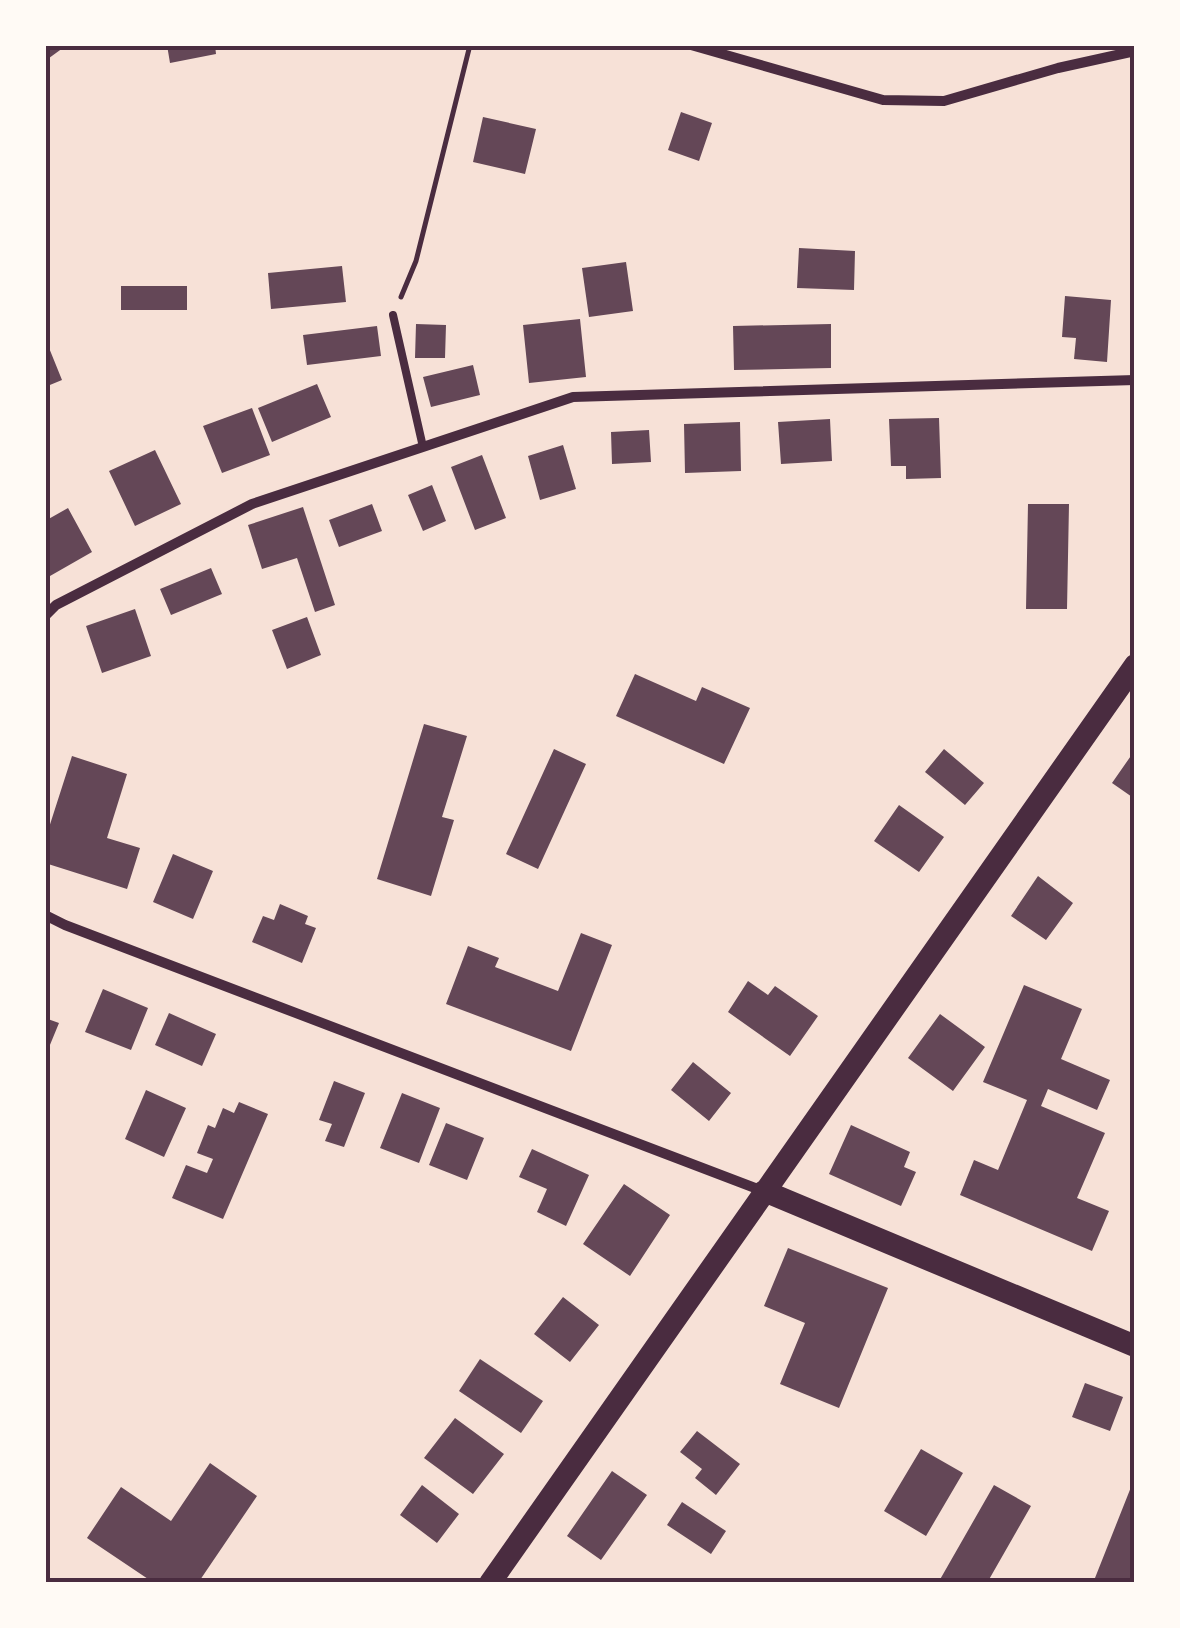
<svg xmlns="http://www.w3.org/2000/svg" width="1180" height="1628" viewBox="0 0 1180 1628" font-family="Roboto,sans-serif">
	<rect width="100%" height="100%" fill="#f7e1d7"/>
	<path fill="#644757" d="M45,45H67L45,61Z
		M167,45H215L216,54L170,63Z
		M681,112L712,123L699,161L668,150Z
		M483,117L536,129L525,174L473,162Z
		M799,248L855,251L854,290L797,288Z
		M626,262L633,311L589,317L582,268Z
		M342,266L346,302L271,309L268,273Z
		M121,286H187V310H121Z
		M1065,296L1111,300L1107,362L1074,359L1076,338L1062,337Z
		M580,319L586,377L529,383L523,325Z
		M416,324L446,325L445,358H415Z
		M831,324V368L734,370L733,326Z
		M377,326L381,356L307,365L303,335Z
		M45,338L62,380L45,387Z
		M473,365L480,395L431,407L423,377Z
		M317,384L331,417L272,442L258,408Z
		M252,408L270,455L222,473L203,426Z
		M939,418L941,478L906,479V466H891L889,419Z
		M830,419L832,461L781,464L778,422Z
		M740,422L741,471L685,473L684,424Z
		M649,430L651,462L612,464L611,432Z
		M563,445L576,489L540,500L528,456Z
		M155,450L181,504L135,526L109,471Z
		M482,455L506,518L475,530L451,467Z
		M432,485L446,521L423,531L408,495Z
		M372,504L382,531L339,547L329,520Z
		M1028,504H1069L1067,609H1026Z
		M303,507L335,605L315,612L297,558L262,569L248,525Z
		M68,508L92,552L50,576L45,567V521Z
		M211,568L222,594L171,615L160,589Z
		M135,609L151,656L102,673L86,626Z
		M307,617L321,655L287,669L272,630Z
		M635,674L696,701L702,687L750,708L724,764L616,716Z
		M424,724L467,736L442,817L454,820L431,896L377,879Z
		M554,749L586,764L538,869L506,854Z
		M944,749L984,783L965,805L925,772Z
		M1135,750V799L1112,783Z
		M72,756L127,774L107,838L140,848L127,889L45,863V840Z
		M899,805L944,837L919,872L874,841Z
		M173,854L213,871L193,919L153,902Z
		M1038,876L1073,903L1046,940L1011,916Z
		M280,904L308,916L305,924L316,928L302,963L252,942L263,916L274,920Z
		M581,933L612,945L571,1051L446,1004L468,946L499,958L495,967L558,991Z
		M748,981L768,995L775,986L818,1016L790,1056L728,1012Z
		M1024,985L1082,1009L1061,1059L1110,1080L1097,1110L1048,1089L1041,1106L1105,1133L1077,1198L1109,1211L1092,1251L960,1195L974,1160L998,1170L1027,1100L983,1082Z
		M103,989L148,1008L131,1050L85,1032Z
		M169,1013L216,1034L202,1066L155,1045Z
		M940,1014L985,1047L953,1091L908,1058Z
		M45,1018L59,1023L45,1057Z
		M693,1062L731,1093L709,1121L671,1090Z
		M334,1081L365,1093L344,1147L325,1141L332,1124L319,1120Z
		M146,1090L186,1108L164,1157L125,1139Z
		M402,1093L440,1108L419,1163L380,1148Z
		M239,1102L268,1114L223,1219L172,1198L186,1165L207,1173L213,1159L197,1153L208,1125L215,1128L223,1108L234,1113Z
		M446,1123L484,1138L467,1180L429,1165Z
		M851,1125L910,1152L904,1167L916,1172L901,1206L829,1174Z
		M532,1149L589,1175L566,1226L537,1212L547,1189L519,1177Z
		M624,1184L670,1215L630,1276L583,1244Z
		M788,1248L888,1288L839,1408L780,1384L805,1323L764,1306Z
		M563,1297L599,1325L570,1362L534,1334Z
		M480,1359L543,1401L521,1433L459,1391Z
		M1085,1383L1123,1397L1110,1431L1072,1417Z
		M455,1418L504,1454L473,1494L424,1458Z
		M697,1431L740,1464L716,1495L695,1478L702,1469L680,1452Z
		M921,1449L963,1473L926,1536L884,1511Z
		M210,1463L257,1496L198,1583H154L87,1538L121,1487L171,1521Z
		M612,1471L647,1495L601,1560L567,1536Z
		M1135,1477V1583H1093Z
		M422,1485L459,1514L437,1543L400,1515Z
		M994,1485L1031,1506L987,1583H938Z
		M682,1502L726,1531L711,1554L667,1525Z"/>
	<g fill="none" stroke-linecap="round" stroke-linejoin="round">
		<path stroke="#4a2c40" stroke-width="5" d="M401,297L416,261L470,45"/>
		<path stroke="#4a2c40" stroke-width="8" d="M393,315L423,447"/>
		<path stroke="#4a2c40" stroke-width="10" d="M691,45L883,100L944,101L1058,68L1135,51
			M45,616L56,605L252,504L573,397L1135,380
			M45,915L65,925L763,1191"/>
		<path stroke="#4a2c40" stroke-width="22" d="M764,1191L1135,1346
			M490,1583L1135,665"/>
	</g>
	<rect width="1180" height="1628" fill="none" stroke="#fffaf5" stroke-width="95"/>
	<rect x="48" y="48" width="1084" height="1532" fill="none" stroke="#4a2c40" stroke-width="4"/>
</svg>
